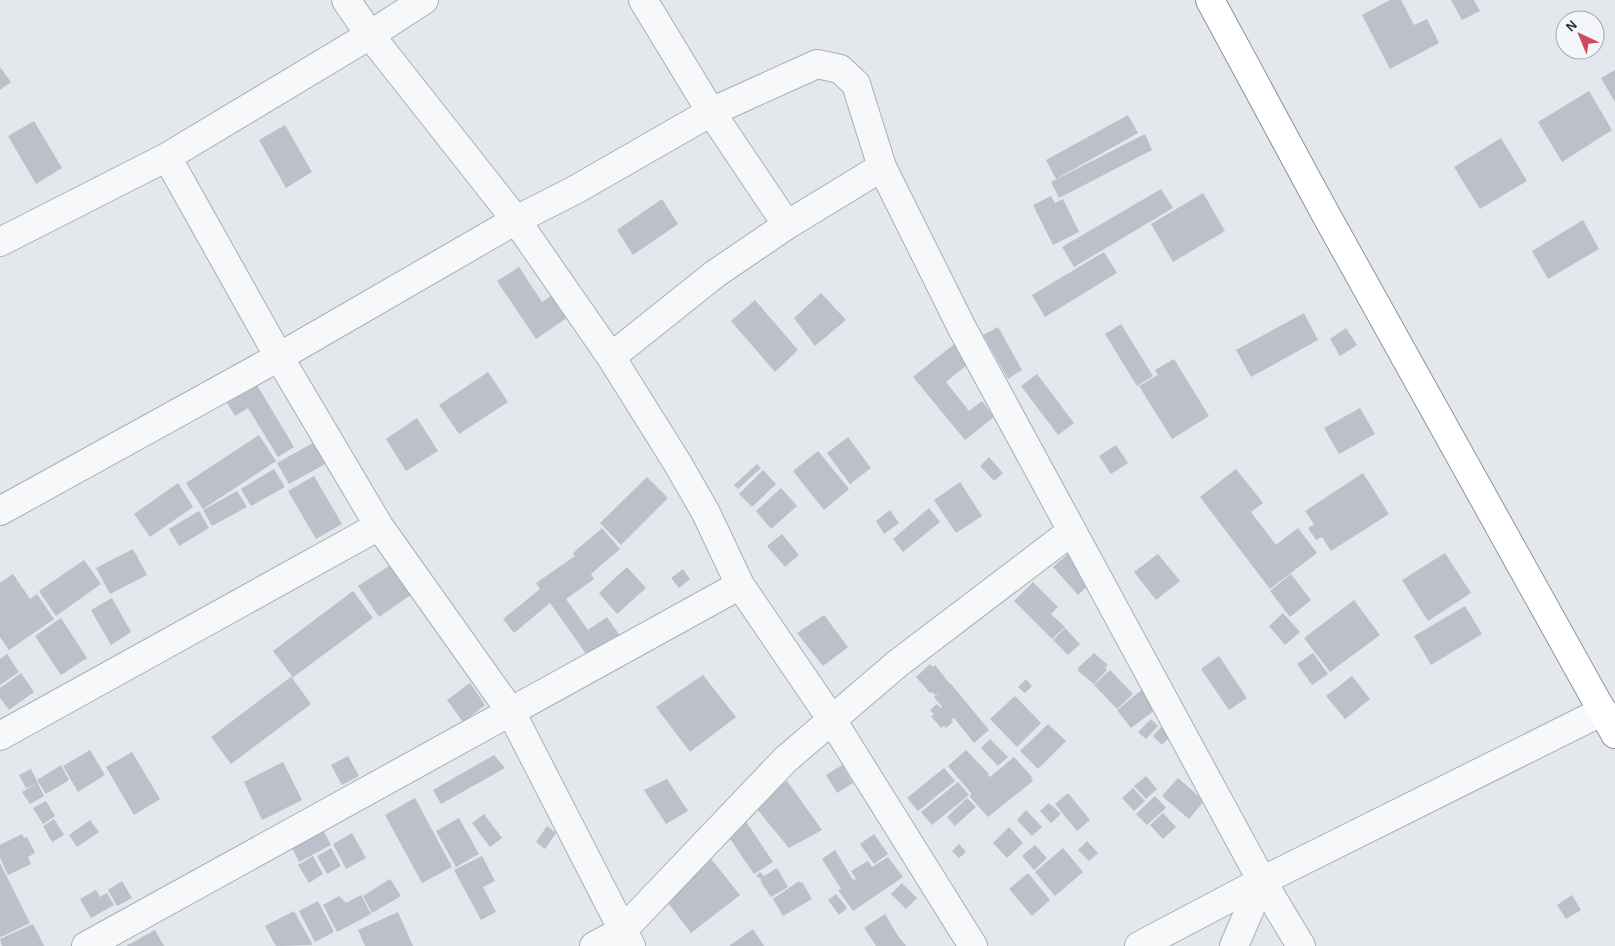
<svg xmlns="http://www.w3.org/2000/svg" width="1615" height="946" viewBox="0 0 1615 946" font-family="'Alegreya Sans',sans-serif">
	<rect width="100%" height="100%" fill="#e4e7ec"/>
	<path fill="#bbc0ca" d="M1390,0H1401L1414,25L1427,19L1439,43L1390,69L1362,15Z
		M1451,0H1474L1480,11L1462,20Z
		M0,67L11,82L0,90Z
		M1615,70V102L1601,78Z
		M1589,91L1612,130L1562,162L1538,122Z
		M1128,115L1138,133L1056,179L1046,160Z
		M34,121L62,168L36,184L8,136Z
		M285,125L312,172L286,188L259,140Z
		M1145,134L1152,150L1059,198L1051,182Z
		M1501,138L1527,181L1480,209L1454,167Z
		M1161,189L1173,208L1074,267L1062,247Z
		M1203,193L1225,231L1173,262L1151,224Z
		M1051,196L1055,203L1063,199L1079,232L1053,245L1033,205Z
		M662,199L678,224L633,255L617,230Z
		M1583,220L1599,249L1548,279L1532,251Z
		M1104,252L1117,273L1045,317L1032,295Z
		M519,267L542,302L559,290L574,313L536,339L497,281Z
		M821,293L846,320L815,346L794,318Z
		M755,300L798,350L775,372L731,321Z
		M1304,313L1318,340L1251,377L1236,350Z
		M1121,324L1153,376L1137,386L1105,334Z
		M998,327L1022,370L1008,379L983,335Z
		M1346,328L1357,345L1340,356L1330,339Z
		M958,341L973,360L946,382L969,411L982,401L994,417L965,440L913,377Z
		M1174,359L1209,416L1172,439L1139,386L1158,375L1155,370Z
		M488,372L508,402L459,434L439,405Z
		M1037,374L1074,423L1058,435L1021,386Z
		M254,380L294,447L278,457L248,408L235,416L224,398Z
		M1360,408L1375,434L1339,454L1324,428Z
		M417,418L438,451L406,471L386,439Z
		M259,435L276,461L203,509L186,483Z
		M848,437L871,468L850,484L827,453Z
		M313,443L325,464L289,484L277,463Z
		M1116,445L1128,463L1111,474L1099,456Z
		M818,451L849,489L824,510L793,471Z
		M989,457L1003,473L994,481L980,466Z
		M757,464L761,468L738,489L734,485Z
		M274,469L285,487L251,506L241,489Z
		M1236,469L1263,503L1251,512L1276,545L1298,528L1317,553L1270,589L1200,497Z
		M763,470L776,484L752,507L739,494Z
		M1363,473L1389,514L1331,551L1322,537L1316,540L1308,528L1314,524L1305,511Z
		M314,476L342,524L316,539L288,491Z
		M647,477L668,498L621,545L600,523Z
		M960,482L982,516L956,533L934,500Z
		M178,483L193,507L150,537L134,514Z
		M781,488L797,506L771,529L756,511Z
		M237,491L247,507L212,526L203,510Z
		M929,508L940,522L903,552L893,539Z
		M890,510L899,523L884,534L876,521Z
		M199,511L209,528L179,546L169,529Z
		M602,528L620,549L591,574L594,579L566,599L588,630L607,617L620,636L589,658L550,603L514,633L503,619L540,589L536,583L575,556L573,553Z
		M782,534L799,555L785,567L767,546Z
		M133,549L147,575L110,594L96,568Z
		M1445,553L1471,593L1428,621L1402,580Z
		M1068,554L1092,582L1078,595L1053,567Z
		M1158,554L1180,581L1156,600L1134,572Z
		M84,560L101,584L56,616L39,591Z
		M392,564L412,594L379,617L358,586Z
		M627,567L646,588L617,614L599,593Z
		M683,569L690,579L679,588L671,578Z
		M13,574L30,599L37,594L54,619L9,650L0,637V583Z
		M1291,574L1311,600L1290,617L1270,591Z
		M1033,582L1058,607L1051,614L1065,627L1052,639L1014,601Z
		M353,591L373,618L292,678L311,704L231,764L211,737L292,676L273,651Z
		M112,598L131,632L111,645L91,610Z
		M1354,600L1380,635L1330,672L1304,638Z
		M1465,606L1482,634L1431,665L1414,636Z
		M1283,613L1300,632L1285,645L1269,626Z
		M824,615L848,647L823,666L797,633Z
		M61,618L87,658L61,675L35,636Z
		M1065,628L1080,644L1068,655L1053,640Z
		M1094,653L1108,665L1105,668L1107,670L1094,684L1078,671L1079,669L1078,668Z
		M1313,653L1328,674L1312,685L1297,664Z
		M7,654L19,672L0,685V659Z
		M1219,656L1247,698L1229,710L1201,669Z
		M930,664L933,667L935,665L950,684L948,685L951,684L989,730L974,743L954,718L951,720L953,722L946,728L944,726L941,728L931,716L934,714L930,710L937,704L941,708L942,707L934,697L941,691L935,695L932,692L930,693L916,677Z
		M1110,670L1133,694L1117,709L1094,685Z
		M21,673L34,692L9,710L0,698V688Z
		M703,675L736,717L690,752L656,707Z
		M1352,676L1370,699L1345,719L1326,696Z
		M1026,679L1032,686L1025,693L1018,687Z
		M470,683L485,705L463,722L447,700Z
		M1144,688L1159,707L1131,728L1117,710Z
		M1015,696L1041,723L1017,747L990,719Z
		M1151,719L1158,726L1146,739L1138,732Z
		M1048,724L1066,741L1038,769L1020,751Z
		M1163,725L1173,734L1162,745L1153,736Z
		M990,739L1008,757L998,766L981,748Z
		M90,750L105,775L78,792L63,766Z
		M966,750L989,774L988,775L990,777L1014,757L1032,777L1031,778L1033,781L988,817L970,797L971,793L948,766Z
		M132,752L160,799L134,815L106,767Z
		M494,755L505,768L441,804L433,790Z
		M348,756L359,776L342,785L331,765Z
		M283,762L302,800L262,820L244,782Z
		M61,765L69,780L46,794L37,780Z
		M842,765L853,783L837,793L826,775Z
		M944,768L955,781L918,811L907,798Z
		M31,769L44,796L30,804L22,792L35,784L26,788L19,775Z
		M1146,776L1157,789L1146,799L1134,786Z
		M1178,778L1204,801L1189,819L1162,796Z
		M667,779L688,811L666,824L644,790Z
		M787,781L822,830L789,848L752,803Z
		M958,782L969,795L932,825L921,812Z
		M1133,788L1145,801L1134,811L1122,798Z
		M1068,793L1090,820L1077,831L1055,804Z
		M1155,796L1166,808L1147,825L1136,814Z
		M415,798L452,867L422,883L385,815Z
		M967,798L976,807L955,826L947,817Z
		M46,801L55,816L43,824L33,808Z
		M1049,803L1061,814L1051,823L1040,811Z
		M1026,810L1042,827L1032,836L1017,820Z
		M1163,813L1176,827L1163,839L1150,825Z
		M484,814L502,838L490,847L472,823Z
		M459,818L479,854L456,867L436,831Z
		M54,819L64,835L52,842L43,826Z
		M90,820L99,832L77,847L69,835Z
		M745,820L773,862L754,874L726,833Z
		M547,826L556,833L545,849L536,842Z
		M1009,827L1023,843L1007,858L993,843Z
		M323,830L331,845L299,862L291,846Z
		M352,833L366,858L346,869L333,844Z
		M22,834L24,838L27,837L35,853L28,857L31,864L8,875L0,858V845Z
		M874,834L888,854L874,864L860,844Z
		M1087,841L1098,853L1089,861L1078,850Z
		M959,844L966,852L959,858L952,851Z
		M700,845L740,895L691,933L652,882Z
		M1035,845L1047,858L1034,870L1022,856Z
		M331,848L341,866L327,874L317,856Z
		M1063,848L1083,872L1055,896L1035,872Z
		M835,850L853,880L856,879L851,871L868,861L872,867L888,857L903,877L853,911L838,890L841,889L822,859Z
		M313,856L323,874L309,883L298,865Z
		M482,856L495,881L483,887L496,912L481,920L454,870Z
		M0,863L30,923L1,937L0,936Z
		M777,868L788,887L771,897L761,882V879L756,876L760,872L764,876Z
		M1028,873L1050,900L1032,916L1009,889Z
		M390,879L401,896L372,913L363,896Z
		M122,881L132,898L117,906L108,890Z
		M799,881L800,883L802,882L812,899L783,916L773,899Z
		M902,883L917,898L906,909L891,894Z
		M96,890L100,897L107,893L114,905L91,918L80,899Z
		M836,894L847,908L839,915L828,900Z
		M361,895L371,914L337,932L323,905L339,896L346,903Z
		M1572,895L1581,910L1566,919L1557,905Z
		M318,901L334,932L315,942L299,911Z
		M294,911L313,945L276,946L265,926Z
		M398,912L413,946H365L358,930Z
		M885,914L898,936L906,946H876L865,929L864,928Z
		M33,924L44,946H2L0,939Z
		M753,929L764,946H729Z
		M155,930L164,946H126Z"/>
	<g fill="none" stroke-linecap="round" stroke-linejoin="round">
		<g stroke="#a9aeb7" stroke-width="30">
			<path id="minor" d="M346,0L370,35L516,220L611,357L678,464L706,513L740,585L832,720L973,946
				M643,0L711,112L787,225
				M167,157L279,357L379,526L511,712L631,946
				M0,242L167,157L370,35L424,0
				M611,357L715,274L787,225L882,167
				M0,511L279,357L516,220L575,190L711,112L817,64L840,69L856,84L882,167L962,328L1262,881L1301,946
				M0,736L379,526
				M86,946L740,585
				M594,946L622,931L785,760L897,664L1072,531
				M1139,946L1262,881L1603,711
				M1234,946L1262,881"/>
		</g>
		<g stroke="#8b94a3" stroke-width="30">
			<path id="highway" d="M1210,0L1325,213L1615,734"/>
		</g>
		<use href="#minor" stroke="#f7f8fa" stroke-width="28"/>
		<use href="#highway" stroke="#fff" stroke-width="28"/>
	</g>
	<g transform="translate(1580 35) rotate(316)"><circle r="24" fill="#f4f6f9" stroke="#a4a8b1"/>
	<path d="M0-4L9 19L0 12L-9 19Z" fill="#d1495b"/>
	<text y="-8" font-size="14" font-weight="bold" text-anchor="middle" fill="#2b3445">N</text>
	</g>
</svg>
